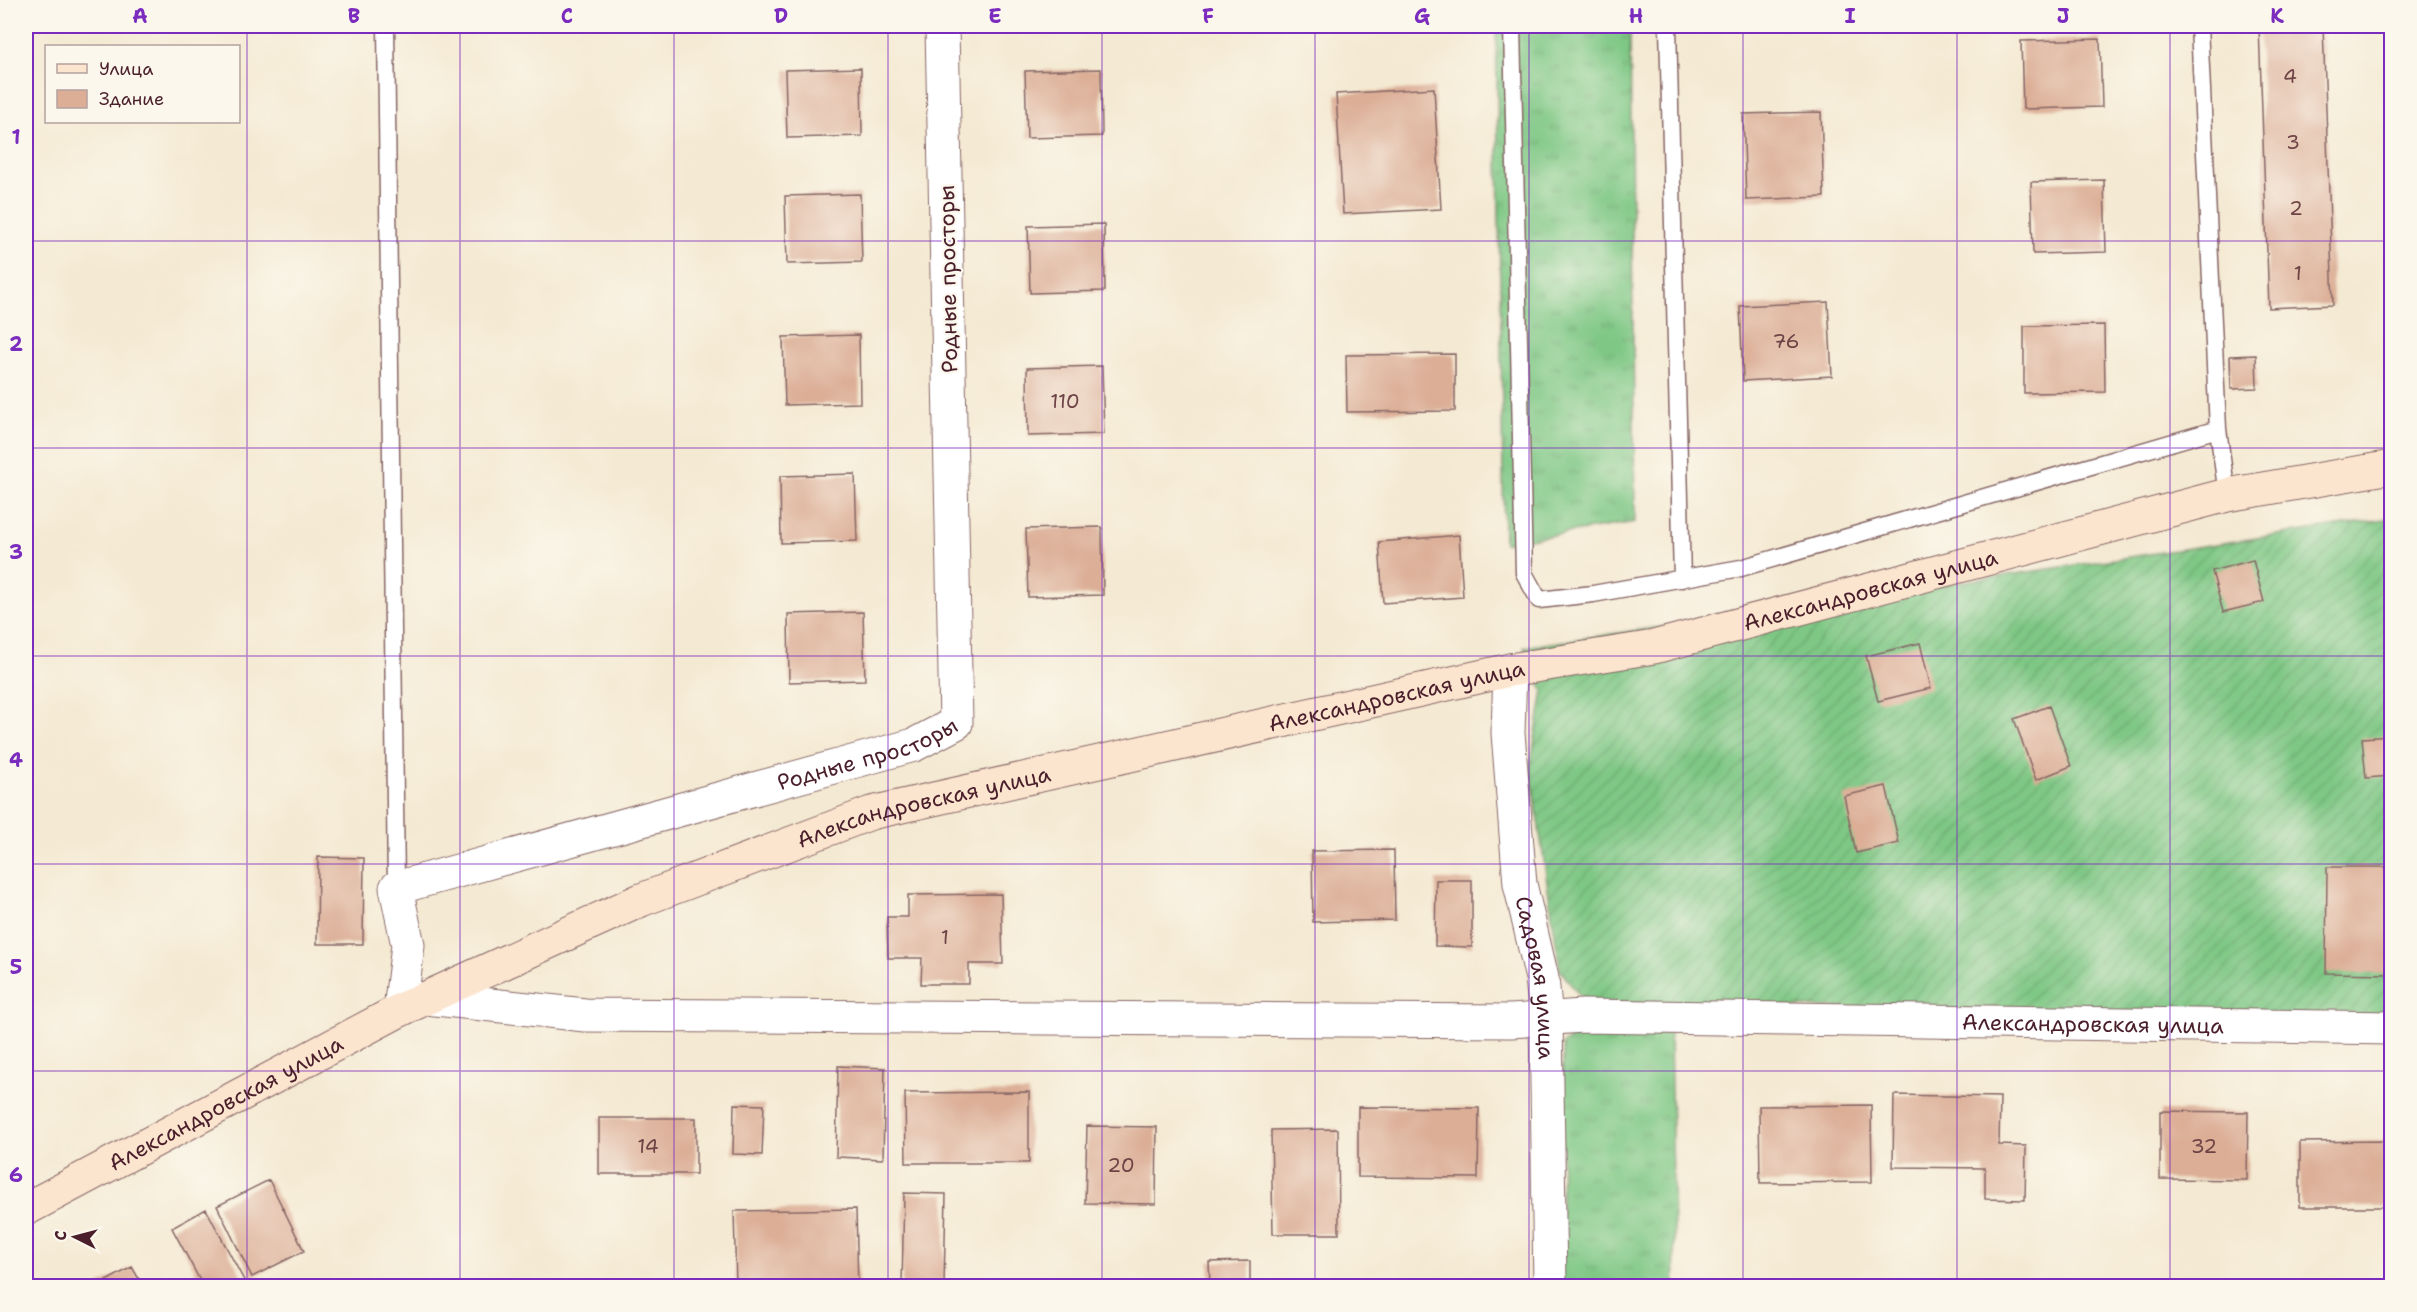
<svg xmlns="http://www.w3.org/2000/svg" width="2417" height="1312" viewBox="0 0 2417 1312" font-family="'Shantell Sans',sans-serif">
	<defs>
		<pattern id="grass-tufts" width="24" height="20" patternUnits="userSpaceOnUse" patternTransform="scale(1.5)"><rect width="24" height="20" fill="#7ec784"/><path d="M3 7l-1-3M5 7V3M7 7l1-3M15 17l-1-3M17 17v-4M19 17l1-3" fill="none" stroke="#6eaa72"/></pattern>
		<pattern id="garden-furrows" width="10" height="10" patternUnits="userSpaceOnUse" patternTransform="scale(1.5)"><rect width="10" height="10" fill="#7ec784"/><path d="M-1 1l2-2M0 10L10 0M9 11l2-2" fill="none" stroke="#6eaa72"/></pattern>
	</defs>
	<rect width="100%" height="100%" fill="#fbf7ec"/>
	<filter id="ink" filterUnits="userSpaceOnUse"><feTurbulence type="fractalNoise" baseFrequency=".0167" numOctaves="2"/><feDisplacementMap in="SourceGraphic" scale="12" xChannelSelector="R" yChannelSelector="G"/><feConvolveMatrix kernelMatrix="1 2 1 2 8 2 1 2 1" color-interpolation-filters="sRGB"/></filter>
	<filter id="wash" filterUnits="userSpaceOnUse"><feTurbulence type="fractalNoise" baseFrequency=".008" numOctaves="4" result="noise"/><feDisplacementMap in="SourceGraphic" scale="24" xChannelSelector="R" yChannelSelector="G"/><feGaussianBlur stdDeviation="1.35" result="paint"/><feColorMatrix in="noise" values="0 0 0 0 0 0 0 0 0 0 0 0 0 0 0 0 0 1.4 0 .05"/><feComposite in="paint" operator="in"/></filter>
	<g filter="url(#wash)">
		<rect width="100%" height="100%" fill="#f4e9d2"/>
		<path fill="url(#grass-tufts)" stroke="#647358" stroke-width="1.5" d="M1496,26H1630L1635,522L1504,543Z
			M1670,1033L1675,1286H1560L1563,1044L1576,1035Z"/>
		<path fill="url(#garden-furrows)" stroke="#647358" stroke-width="1.5" d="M2391,518V1021L1585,1002L1560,970L1530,767L1543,691L1524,647Z"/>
		<g id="blocks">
			<path fill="#dcae96" d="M2259,26H2323L2333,305L2269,308Z
				M2100,39L2102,107L2023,109L2021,41Z
				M861,68L862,136L787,138L785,70Z
				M1101,69L1102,136L1027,138L1025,71Z
				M1434,88L1441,209L1343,214L1336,94Z
				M1821,112L1824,197L1746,200L1743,114Z
				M2104,180L2106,252L2033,254L2031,182Z
				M860,194L862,262L787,264L785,196Z
				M1104,224L1105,291L1030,293L1028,226Z
				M1828,302L1832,376L1743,381L1740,306Z
				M2104,325L2105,392L2024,393V326Z
				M859,335L860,403L785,405L783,337Z
				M1455,354V411L1347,412L1346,355Z
				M2256,355L2257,388L2231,389L2230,356Z
				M1102,366L1104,434L1028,436L1027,368Z
				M855,474L857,541L781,543L780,476Z
				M1102,527L1103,595L1028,597L1026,529Z
				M1459,535L1463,597L1383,603L1379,542Z
				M2253,560L2264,602L2223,612L2212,571Z
				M863,612L865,680L789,682L788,614Z
				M1920,643L1931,688L1878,701L1866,656Z
				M2049,706L2071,766L2036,780L2014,719Z
				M2391,736V776L2366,778L2362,738Z
				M1886,786L1899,843L1856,853L1844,796Z
				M1394,850L1395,920L1313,922L1312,851Z
				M318,857L364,858L363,944H317Z
				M2327,867H2391V974L2326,973Z
				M1436,880H1472V947L1435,946Z
				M1001,894L1003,964H969V984H921L922,958H888L887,917H908V895Z
				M838,1066L885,1068L883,1159L836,1157Z
				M1029,1092V1163H906L905,1093Z
				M1894,1095L2000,1097L1999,1145L2026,1146L2025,1200L1985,1199V1168L1893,1167Z
				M734,1104L764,1105L762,1155L733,1154Z
				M1871,1105L1872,1182L1760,1183L1759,1106Z
				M1358,1107L1479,1108L1478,1178L1358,1177Z
				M2160,1111L2248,1112L2247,1180L2160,1179Z
				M599,1118H696V1174H599Z
				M1087,1126L1157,1127L1156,1204L1085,1203Z
				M1338,1129L1339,1234H1273L1271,1130Z
				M2387,1141L2388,1207H2300V1142Z
				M269,1180L304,1251L252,1277L217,1206Z
				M904,1193L946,1194L944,1286H902Z
				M206,1209L247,1286H203L172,1228Z
				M856,1209L858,1286H736L734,1211Z
				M1250,1261V1286H1210L1209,1262Z
				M132,1267L143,1286H97Z"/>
		</g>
	</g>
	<g filter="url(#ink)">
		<use href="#blocks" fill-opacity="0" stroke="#866665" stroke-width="1.5"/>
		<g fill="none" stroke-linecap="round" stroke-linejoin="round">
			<g stroke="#866665" stroke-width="19">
				<path id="lane" d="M386,26L396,888
					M1512,26L1524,573L1539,600L1593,594L1741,568L2218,429
					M1668,26L1682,579
					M2199,26L2218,429L2227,495"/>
			</g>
			<g stroke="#866665" stroke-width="35">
				<g id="street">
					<path id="s1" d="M1510,670L1508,733L1520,884L1542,978L1546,1018L1550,1286"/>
					<path id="s2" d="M426,998L585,1015L1511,1021L1583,1016L2392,1028"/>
					<path id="s3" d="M400,1010L408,945L396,888L914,745L956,723L942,26"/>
				</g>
			</g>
			<g stroke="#866665" stroke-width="35">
				<g id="secondary">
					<path id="s4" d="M26,1209L400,1010L641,900L871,813L1510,670L1654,647L2227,495L2392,467"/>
				</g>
			</g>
			<use href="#lane" stroke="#fff" stroke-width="16"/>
			<use href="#street" stroke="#fff" stroke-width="33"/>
			<use href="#secondary" stroke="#fce5cf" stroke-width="33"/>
		</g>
	</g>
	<path fill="none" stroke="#7b2cbf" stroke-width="1.5" stroke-opacity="0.55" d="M247,26V1286M460,26V1286M674,26V1286M888,26V1286M1102,26V1286M1315,26V1286M1529,26V1286M1743,26V1286M1957,26V1286M2170,26V1286M26,241H2392M26,448H2392M26,656H2392M26,864H2392M26,1071H2392"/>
	<g text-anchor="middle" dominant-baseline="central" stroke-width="4.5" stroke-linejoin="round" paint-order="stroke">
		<g font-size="20" fill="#6e4346">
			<text x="2290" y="76">4</text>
			<text x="2293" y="142">3</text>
			<text x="2296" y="208">2</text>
			<text x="2298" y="273">1</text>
			<text x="1786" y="341">76</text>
			<text x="1065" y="401">110</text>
			<text x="945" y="937">1</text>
			<text x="648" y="1146">14</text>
			<text x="2204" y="1146">32</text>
			<text x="1121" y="1165">20</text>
		</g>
		<g font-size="22" fill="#4a1f2b" stroke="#fbf7ec">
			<text transform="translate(948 279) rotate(-91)">Родные просторы</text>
			<text stroke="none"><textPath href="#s4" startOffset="1959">Александровская улица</textPath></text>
			<text stroke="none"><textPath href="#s4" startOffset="1473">Александровская улица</textPath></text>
			<text stroke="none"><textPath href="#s3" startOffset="614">Родные просторы</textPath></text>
			<text stroke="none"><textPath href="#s4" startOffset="987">Александровская улица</textPath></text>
			<text stroke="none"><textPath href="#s1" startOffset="310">Садовая улица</textPath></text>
			<text stroke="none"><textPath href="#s2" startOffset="1668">Александровская улица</textPath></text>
			<text stroke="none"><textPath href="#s4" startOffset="226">Александровская улица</textPath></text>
		</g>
	</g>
	<rect width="2417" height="1312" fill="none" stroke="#fbf7ec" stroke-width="66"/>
	<rect x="45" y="45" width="195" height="78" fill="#fbf7ec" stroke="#b4a19f" stroke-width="1.5"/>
	<rect x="57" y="64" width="30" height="9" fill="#fce5cf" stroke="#b4a19f" stroke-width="1.5"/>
	<text x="99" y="75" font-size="18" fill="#4a1f2b">Улица</text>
	<rect x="57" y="90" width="30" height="18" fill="#dcae96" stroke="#b4a19f" stroke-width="1.5"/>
	<text x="99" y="105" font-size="18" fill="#4a1f2b">Здание</text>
	<g transform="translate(75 1237) rotate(276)" stroke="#fbf7ec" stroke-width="4.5" paint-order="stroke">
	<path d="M0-4.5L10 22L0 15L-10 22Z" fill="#4a1f2b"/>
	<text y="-9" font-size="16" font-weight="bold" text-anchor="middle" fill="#4a1f2b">С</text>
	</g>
	<rect x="33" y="33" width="2351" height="1246" fill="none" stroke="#7b2cbf" stroke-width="2"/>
	<g font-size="20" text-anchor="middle" font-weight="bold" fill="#7b2cbf">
		<text x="140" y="23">A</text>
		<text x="354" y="23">B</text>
		<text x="567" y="23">C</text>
		<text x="781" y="23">D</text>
		<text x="995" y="23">E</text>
		<text x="1208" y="23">F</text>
		<text x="1422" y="23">G</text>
		<text x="1636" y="23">H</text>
		<text x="1850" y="23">I</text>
		<text x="2063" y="23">J</text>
		<text x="2277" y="23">K</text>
		<text x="16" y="144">1</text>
		<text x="16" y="351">2</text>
		<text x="16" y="559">3</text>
		<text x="16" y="767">4</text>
		<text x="16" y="974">5</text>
		<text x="16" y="1182">6</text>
	</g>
</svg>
